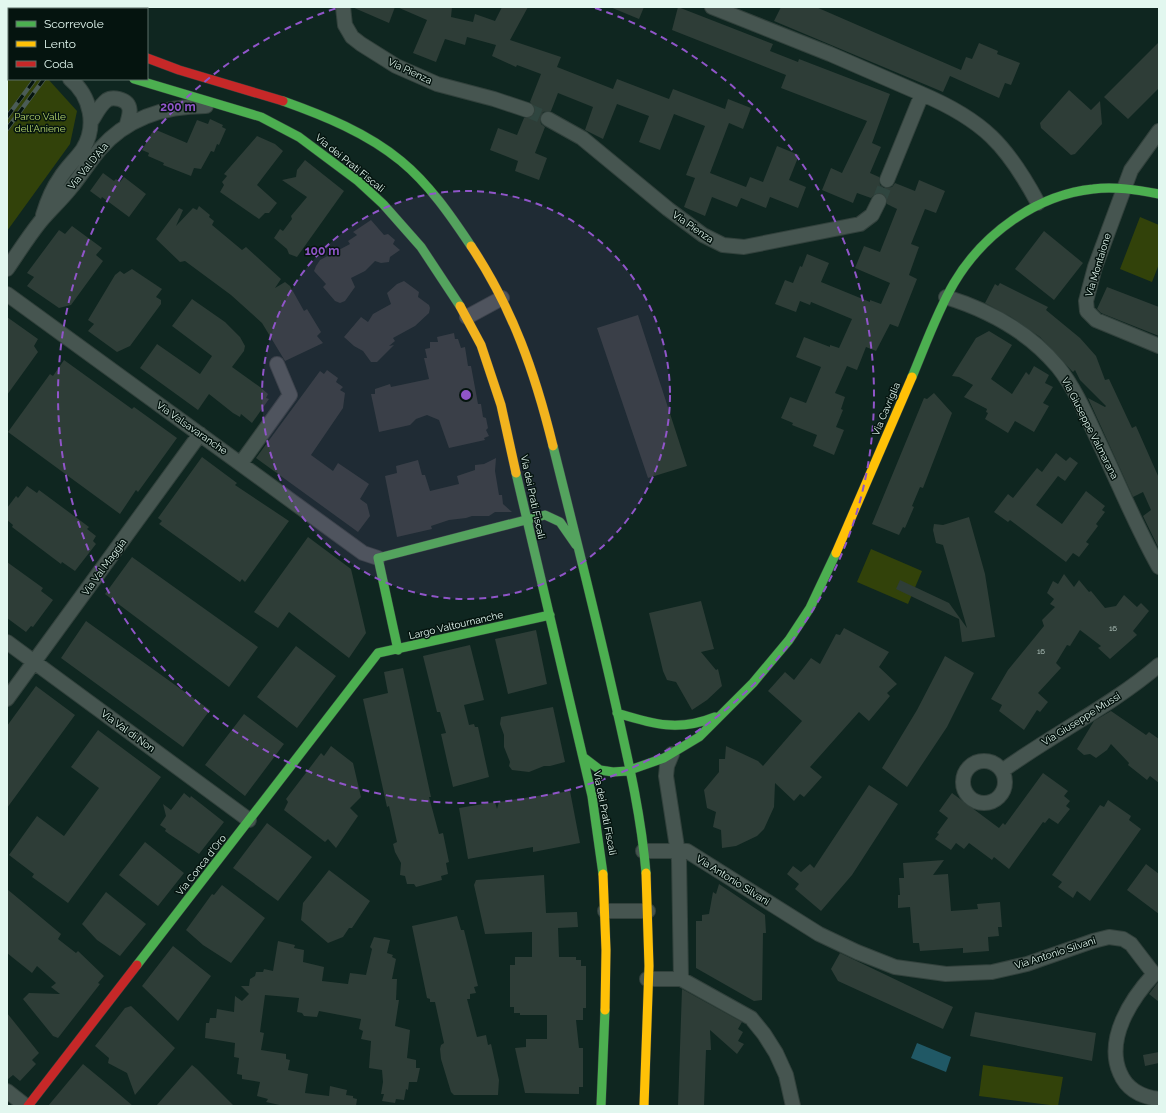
<svg xmlns="http://www.w3.org/2000/svg" width="1166" height="1113" viewBox="0 0 1166 1113" font-family="Raleway,sans-serif">
	<rect width="100%" height="100%" fill="#0f2620"/>
	<path fill="#32420a" d="M7,34L9,36V79H48L77,111L70,144L7,231Z
		M1140,217L1159,225V264L1152,282L1120,269Z
		M871,549L922,571L908,604L857,582Z
		M983,1065L1063,1077L1058,1106L979,1096Z"/>
	<path fill="#205865" d="M917,1043L951,1057L946,1072L911,1058Z"/>
	<path fill="#2e3d37" d="M352,7H395L389,23Z
		M397,7H452L451,17L473,22L475,14L495,21L502,7H528L510,40L561,57L557,67L613,89L617,79L669,99L673,89L725,109L728,99L751,108L743,129L729,123L710,173L746,187L750,177L763,182L777,146L799,155L789,180L806,187L798,208L770,197L766,208L741,198L737,207L712,197L705,216L684,207L695,178L686,175L705,126L674,114L660,150L639,142L649,116L617,104L603,139L585,130L593,107L558,93L551,111L543,112L540,119L541,124L545,127L535,153L547,158L539,180L515,171L518,161L490,150L498,128L517,135L524,118L533,116L535,109L530,102L541,74L517,65L516,67L492,56L496,45L467,37L465,45L445,39L436,62L413,53L427,20Z
		M610,7H644L639,19Z
		M678,7L773,44L770,51L798,62L799,59L890,94L872,143L881,147L870,173L879,177L880,185L884,188L892,187L895,183L915,191L919,180L945,191L936,213L925,209L911,244L919,247L909,275L917,279L898,327L890,324L876,351L866,347L857,370L847,366L835,393L845,397L841,409L843,410L836,427L844,430L834,455L813,446L817,435L792,425L793,423L781,418L790,397L806,403L821,367L796,357L804,337L830,347V345L839,348L852,319L811,302L810,305L800,301L796,312L775,304L785,280L793,283L800,266L802,267L807,254L829,263L821,282L870,302V300L881,304L890,283L855,268L864,246L880,252L897,209L887,204L886,197L882,193L875,194L871,198L857,193L853,203L822,190L831,168L842,173L867,121L781,88L786,75L672,30Z
		M781,7H816L961,70L966,57L972,59L979,43L998,51L997,54L1020,63L1011,85L1005,83L999,98L950,76L943,92L774,21Z
		M1159,42V88L1128,119L1104,97Z
		M1069,90L1091,110L1100,101L1102,124L1075,154L1071,155L1041,128L1040,123Z
		M210,119L223,125L222,127L226,129L219,145L217,144L214,152L211,151L201,169L194,168L191,176L163,165L164,163L148,156L149,153L142,150L154,129L187,143L197,120L208,124Z
		M257,136L275,144L283,151L257,185L277,203L269,213H265L259,219L220,192L224,185L222,182L227,176L224,174Z
		M305,160L344,191L297,257L289,254L287,249L274,238L280,229L283,231L292,219L291,216L307,197L282,180L296,177L297,170Z
		M103,173L114,181L116,179L120,182L124,177L146,194L129,217L102,197L101,199L90,191Z
		M199,206L210,215L209,217L214,221L212,225L242,250L246,247L281,279L275,288L285,282L290,286L304,311L307,309L321,332L317,336L323,343L285,361L262,323L231,295L185,261L180,262L156,239L179,208L183,210L176,226L193,208L197,210Z
		M371,220L384,235L388,234L395,240L393,244L400,250L390,257L389,262L381,263L375,261L365,271L351,278L355,287L345,301L340,303L335,301L323,287L326,284L314,271L316,266L320,260L350,244L348,241L357,235L353,232Z
		M72,226L102,248L96,255L103,261L71,305L59,308L27,286L34,277L27,273L59,230L65,234Z
		M1044,231L1083,263L1054,300L1015,269Z
		M132,269L162,289L156,297L161,300V304L130,346L117,352L88,331L94,324L88,320L115,275L120,271L124,274Z
		M404,281L419,292L418,297L429,305L430,308L429,313L415,326L393,338L395,341L389,346L394,345L377,362H371L363,351L354,346L344,337L361,317L368,322L373,314L391,304L387,293L397,284Z
		M1000,283L1048,307L1046,310L1080,338L1096,356L1105,380L1109,379L1132,428L1136,426L1159,478V549L1143,516L1151,510L1143,492L1133,497L1088,398L1105,407L1106,406L1080,380L1075,370L1073,372L1071,370L1040,337L1011,317L985,303L995,284L998,286Z
		M1107,287L1159,307V336L1101,313L1097,309Z
		M192,299L225,322L240,337L245,346L244,351L232,367L260,387L268,394L266,398L269,399L252,423L241,414L240,417L233,413L209,394L198,410L140,368L157,344L200,374L212,356L172,326Z
		M638,315L687,466L648,478L597,328Z
		M7,317L38,339L34,346L38,352L7,395Z
		M989,331L1012,345L991,379L1012,394L1026,372L1029,375L1034,366L1049,375L1045,383L1053,387L1043,403L1049,406L1034,432L1015,421L1008,433L985,419L988,413L986,412L987,409L964,397L973,385L959,377L952,376L976,338Z
		M454,333L455,339H458L461,348L465,347L468,366H471L478,404H481L483,417L486,418L488,428L486,430L489,436L484,438L485,440L449,448L439,420L427,415L416,419L410,425L379,432L371,394H375V389L390,384L391,387L429,379L424,358H427L425,349L430,348V342H438L437,337Z
		M64,360L132,409L134,407L177,438L138,492L136,490L120,514L8,432L50,374L53,376Z
		M327,370L338,378L336,382L343,387L340,390L345,393L343,408L311,455L333,471L338,463L369,484L360,499L367,504L370,516L358,532L256,458L320,371L324,374Z
		M934,393L952,413L923,488L920,487L912,506L914,507L905,528L903,527L899,535L872,524L924,398L927,399Z
		M1056,453L1066,461L1070,457L1078,463L1065,481L1058,476L1036,505L1062,524L1086,491L1105,506L1102,510L1105,512L1096,524L1098,526L1086,542L1089,544L1079,557L1073,553L1066,562L1010,520L1008,522L994,512L1008,494L1013,498L1037,468L1042,472Z
		M202,457L237,483L235,485L289,521L245,582L242,579L240,582L159,524L162,521L158,518Z
		M496,458L495,471L499,495H502L503,504L512,512H495L489,516H472L466,518L449,520L431,526L432,529L397,537L385,476L397,473L396,466L418,460L422,475H425L430,491L459,484L457,476L475,470V465L484,464Z
		M27,486L37,493L39,490L89,527L87,529L96,536L93,541L96,544L75,571L62,562L61,564L12,527L13,525L7,520V508L16,496L18,498Z
		M969,517L985,574L995,637L962,642L959,619L896,589L900,580L949,603L967,628L943,545L936,543L933,530L934,524L943,525Z
		M308,537L351,569L366,633L349,658L289,612L278,628L254,612Z
		M132,557L258,647L229,687L105,594Z
		M7,562L43,588L41,591L53,600L33,627L31,626L26,632L7,618Z
		M1064,574L1074,587L1079,580L1089,592L1091,591L1105,608L1116,606L1124,595L1137,607L1141,603L1149,611L1133,631L1137,635L1110,659L1098,648L1101,646L1080,630L1070,646L1067,645L1056,663L1061,668L1038,693L1048,702L1040,712L1037,710L1024,730L999,711L1002,705L991,699L1008,670L1044,626L1042,620L1055,607L1050,604L1054,599L1047,593L1053,581L1058,584Z
		M701,601L714,649L701,652L716,670L718,669L722,686L707,700L692,710L676,682L667,680L663,671L649,613Z
		M86,621L210,710L183,747L61,658Z
		M844,628L889,652L879,667L897,684L887,693L890,696L869,721L859,712L810,767L822,777L804,797L800,794L794,801L775,783L774,807L764,829L757,836L736,846L722,848L721,830L713,827L716,812L707,808L704,790L719,772V759H725L726,746L758,761L763,766L802,721L768,691L785,672L794,680L811,658L820,664L836,634L840,635Z
		M536,630L547,684L508,694L495,639Z
		M470,645L484,700L464,705L469,725L474,724L475,727H478L489,777L453,787L441,734L446,733L440,712H437L423,656Z
		M296,646L336,676L297,728L257,697Z
		M945,656L974,673L947,727L907,787L882,768L917,710Z
		M403,668L431,797H429L439,834L443,833L449,862L446,863L448,874L441,876L442,880L416,887L414,884H407L405,876L400,875L401,863L395,852L393,844L397,842L389,806L387,807L363,699L388,693L384,672Z
		M36,686L75,715L7,808V726Z
		M553,707L565,762L550,766H544L529,772L512,770L509,766L510,762L504,747V735L500,724L501,717Z
		M1111,711L1146,735L1149,732L1159,739V783L1150,776L1147,780L1128,765L1129,763L1111,744L1107,750L1096,758L1090,754L1084,755L1077,749L1094,721Z
		M244,714L284,744L245,796L205,765Z
		M98,730L161,777L68,903L32,877L34,874L9,855L37,816L64,836L99,788L71,767Z
		M331,746L353,763L361,797L350,808L358,816L336,848L328,839L325,842L284,810L288,802L286,799L321,753L324,756Z
		M1043,773L1068,791L1064,796L1070,801L1066,806L1070,809L1058,824L1049,818L1045,823L1043,822L1009,869L994,857L992,860L969,843L964,849L956,843L951,850L935,839L939,834L937,833L948,818L939,811L952,793L999,828L1003,823L1005,825Z
		M869,785L898,804L852,875L821,911L795,889L799,884L787,874L793,866L801,872L810,864L814,868Z
		M570,791L580,843L533,852V847L468,859L459,808L495,802L497,809L499,802Z
		M184,793L190,798L191,796L224,822L199,854L169,834L165,831L166,829L160,825L166,816L163,804L171,810Z
		M1108,800L1131,816L1129,820L1141,829L1090,901L1077,891L1073,898L1058,887L1062,882L1052,875L1100,805L1104,807Z
		M267,823L312,857L278,901L233,868Z
		M145,842L184,873L158,906L119,875Z
		M944,860L933,875L948,874L951,911L978,909L977,904L1000,902L1002,927H998L999,936L988,937L989,951L963,953V948L920,951L919,943H913L910,907L898,908V895H900L899,878H904L903,863Z
		M1146,864L1159,874V914L1127,890Z
		M329,870L370,901L352,928H349L343,937L328,943L301,920L303,903Z
		M544,875L546,913L577,912L578,927L558,928L559,957H576V960H581V966H586V1008H583V1020H576L579,1048H583V1087H579V1094L525,1093L515,1048L526,1047V1039H547V1015H520V1013H514V1007H510V965H515V957H532V932L485,934L474,885L476,880Z
		M719,884L765,915L766,933H763L762,1000L754,1001L696,968V921H702V915L709,914L713,892L716,894Z
		M222,885L265,918L231,963L203,945L186,930L212,894L214,895Z
		M7,889L61,934L58,939L76,953L78,951L104,976L98,983L100,984L58,1038L53,1036L23,999L29,993L60,994L51,987L56,983L37,966L32,973L7,953Z
		M106,892L146,924L120,956L97,940L82,924Z
		M457,916L461,930H464L478,986L474,987L476,993L470,994V999H467L477,1037L486,1035L488,1045L491,1044L499,1080L498,1095H454L451,1092L441,1059L440,1049L441,1045L444,1043L435,1002H430V999L427,998L412,926Z
		M374,937L390,940L387,953L393,955L392,957L396,959L392,979H397L396,1000H399L395,1026L410,1030L407,1058L416,1060V1068H420L417,1082H409L408,1090L406,1089L404,1100L396,1099L395,1103L382,1101L384,1094H381L383,1082L382,1070L369,1068L371,1041L361,1039L363,1031L359,1029L361,1019L319,1011L317,1017L304,1016L302,1013L297,1012L299,998L265,995L260,1032L264,1033L261,1050L286,1054V1059L290,1060L288,1070L308,1074L305,1093L329,1096L330,1086L347,1090L346,1095L353,1096V1098L357,1099L356,1106H284L266,1102L268,1099L257,1096L260,1082L242,1079V1075L237,1074L239,1058L234,1057L235,1043L205,1038L206,1023H209L210,1018H216L217,1009L234,1012L235,996L242,1001L249,994L241,986H249L250,979L255,976L256,972H263L264,969L273,971L278,941L295,945L294,948L304,950L303,962L324,967L322,981L348,984L350,973L366,975L372,949L370,947Z
		M173,946L211,976L178,1021L142,986Z
		M840,953L953,1007L943,1029L838,981L831,969Z
		M1159,981V1002L1149,994Z
		M682,989L742,1022L738,1029L743,1032L738,1041L744,1044L737,1054L710,1030L711,1050H706L704,1106H678Z
		M131,1006L175,1048L135,1095L127,1073L108,1063L109,1058L95,1046L125,1008Z
		M975,1012L1096,1033L1092,1061L970,1036Z
		M7,1013L39,1053L32,1060L36,1064L20,1081L13,1075L7,1080Z
		M1159,1052V1063L1145,1066L1143,1055Z
		M83,1064L112,1088L133,1106H48Z
		M192,1065L197,1069L234,1106H156Z"/>
	<g fill="none" stroke-linecap="round" stroke-linejoin="round">
		<path stroke="#2f453f" stroke-width="14" stroke-dasharray="14 7" stroke-linecap="butt" d="M527,110L548,119
			M879,201L887,180"/>
		<g stroke="#32413c" stroke-width="16">
			<path id="street" d="M343,7L345,25L352,37L361,44L396,66L437,84L494,99L527,110
				M712,7L830,54L922,94L887,180
				M7,44L9,45
				M922,94C983,120 1007,145 1038,203
				M548,119L582,138L668,209L703,235L723,245L744,247L860,224L872,215L879,201
				M92,120C96,114 100,105 107,100C110,98 115,98 119,99C134,103 130,115 126,127
				M1159,131L1131,170L1095,267L1086,301L1087,311L1096,320L1159,346
				M43,215C47,202 52,189 60,178C66,168 76,159 83,149C97,126 91,96 70,79
				M7,269C18,253 28,237 40,222C49,211 60,201 69,190C80,177 89,162 100,149C128,117 165,106 206,106
				M7,294L363,553L378,558
				M946,297C988,310 1029,332 1058,367C1074,387 1085,412 1096,436C1117,479 1135,525 1159,567
				M467,317L502,298
				M241,463L290,395L277,364
				M7,642L249,820
				M7,699L200,434
				M672,754L667,766L666,776L679,860L681,979
				M963 782a21 21 0 1 1 42 0a21 21 0 1 1-42 0Z
				M1002,771C1053,734 1111,706 1159,665
				M643,851H687L819,934L857,952L895,967L946,974L992,972L1027,964L1093,941L1109,937L1123,939L1131,944L1154,974C1131,999 1105,1039 1120,1073C1127,1090 1142,1097 1159,1099
				M605,911H648
				M647,979H681L751,1018L764,1034L776,1053L786,1075L793,1106
				M7,1091L26,1106"/>
		</g>
		<g stroke="#32413c" stroke-width="10">
			<path id="fast" d="M50,7L54,9
				M134,79L261,117L299,137L358,181L383,204L421,247L460,306
				M283,101C325,116 367,133 401,161C429,184 451,216 471,246
				M912,377C925,346 937,312 954,283C983,234 1036,195 1093,189C1115,186 1137,190 1159,194
				M553,446C574,530 595,613 614,697C627,755 641,813 646,873
				M516,473L592,796L603,874
				M398,650L378,558L545,515L560,522L576,545
				M617,713C653,724 678,732 715,717
				M583,757L600,770L613,772L627,771L664,758L699,737L753,683L789,640L810,608L836,553
				M137,965L378,653L550,615
				M601,1106L605,1010"/>
		</g>
		<g stroke="#32413c" stroke-width="10">
			<path id="slow" d="M471,246C513,309 535,373 553,446
				M460,306L481,345L501,405L516,473
				M836,553L912,377
				M603,874L606,950L605,1010
				M644,1106L649,966L646,873"/>
		</g>
		<g stroke="#32413c" stroke-width="10">
			<path id="jam" d="M7,10L9,12
				M147,58L179,70L283,101
				M28,1106L137,965"/>
		</g>
		<use href="#street" stroke="#465550" stroke-width="14"/>
		<use href="#fast" stroke="#4caf50" stroke-width="9"/>
		<use href="#slow" stroke="#ffc107" stroke-width="9"/>
		<use href="#jam" stroke="#c62828" stroke-width="9"/>
		<g stroke="#4b5c57" stroke-width="4.5">
			<path id="rail" d="M86,9L88,7
				M95,9L97,7
				M7,117L35,79
				M7,129L44,79"/>
		</g>
		<use href="#rail" stroke="#05140f" stroke-width="3" stroke-dasharray="9" stroke-linecap="butt"/>
	</g>
	<circle cx="466" cy="395" r="204" fill="#9055c9" fill-opacity=".12"/>
	<g fill="none" stroke="#9055c9" stroke-width="2" stroke-dasharray="7 5">
		<circle cx="466" cy="395" r="204"/>
		<path d="M595 8A408 408 0 1 1 337 8"/>
	</g>
	<g text-anchor="middle" dominant-baseline="central" stroke-width="3" stroke-linejoin="round" paint-order="stroke">
		<g font-size="8" fill="#b5c8c1">
			<text x="1113" y="628">16</text>
			<text x="1041" y="651">16</text>
		</g>
		<g font-size="10" fill="#e2f7ef" stroke="#05140f">
			<text transform="translate(410 71) rotate(25)">Via Pienza</text>
			<text transform="translate(350 163) rotate(39)">Via dei Prati Fiscali</text>
			<text transform="translate(88 166) rotate(-51)">Via Val D'Ala</text>
			<text transform="translate(693 227) rotate(35)">Via Pienza</text>
			<text transform="translate(1098 265) rotate(-73)">Via Montaione</text>
			<text transform="translate(886 409) rotate(-67)">Via Cavriglia</text>
			<text transform="translate(192 428) rotate(35)">Via Valsavaranche</text>
			<text transform="translate(1090 428) rotate(63)">Via Giuseppe Valmarana</text>
			<text transform="translate(533 497) rotate(78)">Via dei Prati Fiscali</text>
			<text transform="translate(104 567) rotate(-54)">Via Val Maggia</text>
			<text transform="translate(456 625) rotate(-13)">Largo Valtournanche</text>
			<text transform="translate(1081 719) rotate(-32)">Via Giuseppe Mussi</text>
			<text transform="translate(128 731) rotate(36)">Via Val di Non</text>
			<text transform="translate(605 813) rotate(79)">Via dei Prati Fiscali</text>
			<text transform="translate(201 865) rotate(-52)">Via Conca d'Oro</text>
			<text transform="translate(733 880) rotate(32)">Via Antonio Silvani</text>
			<text transform="translate(1055 953) rotate(-18)">Via Antonio Silvani</text>
		</g>
		<g font-size="10" fill="#b9d86d" stroke="#05140f">
			<text x="40" y="116">Parco Valle<tspan x="40" dy="12">dell'Aniene</tspan></text>
		</g>
	</g>
	<circle cx="466" cy="395" r="6" fill="#9055c9" stroke="#05140f" stroke-width="2"/>
	<g font-size="12" text-anchor="middle" font-weight="bold" fill="#9055c9" stroke="#05140f" stroke-width="3" stroke-linejoin="round" paint-order="stroke">
		<text x="178" y="111">200 m</text>
		<text x="322" y="255">100 m</text>
	</g>
	<rect width="1166" height="1113" fill="none" stroke="#e2f7ef" stroke-width="16"/>
	<rect x="8" y="8" width="140" height="72" fill="#05140f" stroke="#5d6f69"/>
	<rect x="16" y="21" width="20" height="6" fill="#4caf50" stroke="#5d6f69"/>
	<text x="44" y="28" font-size="12" fill="#e2f7ef">Scorrevole</text>
	<rect x="16" y="41" width="20" height="6" fill="#ffc107" stroke="#5d6f69"/>
	<text x="44" y="48" font-size="12" fill="#e2f7ef">Lento</text>
	<rect x="16" y="61" width="20" height="6" fill="#c62828" stroke="#5d6f69"/>
	<text x="44" y="68" font-size="12" fill="#e2f7ef">Coda</text>
</svg>
